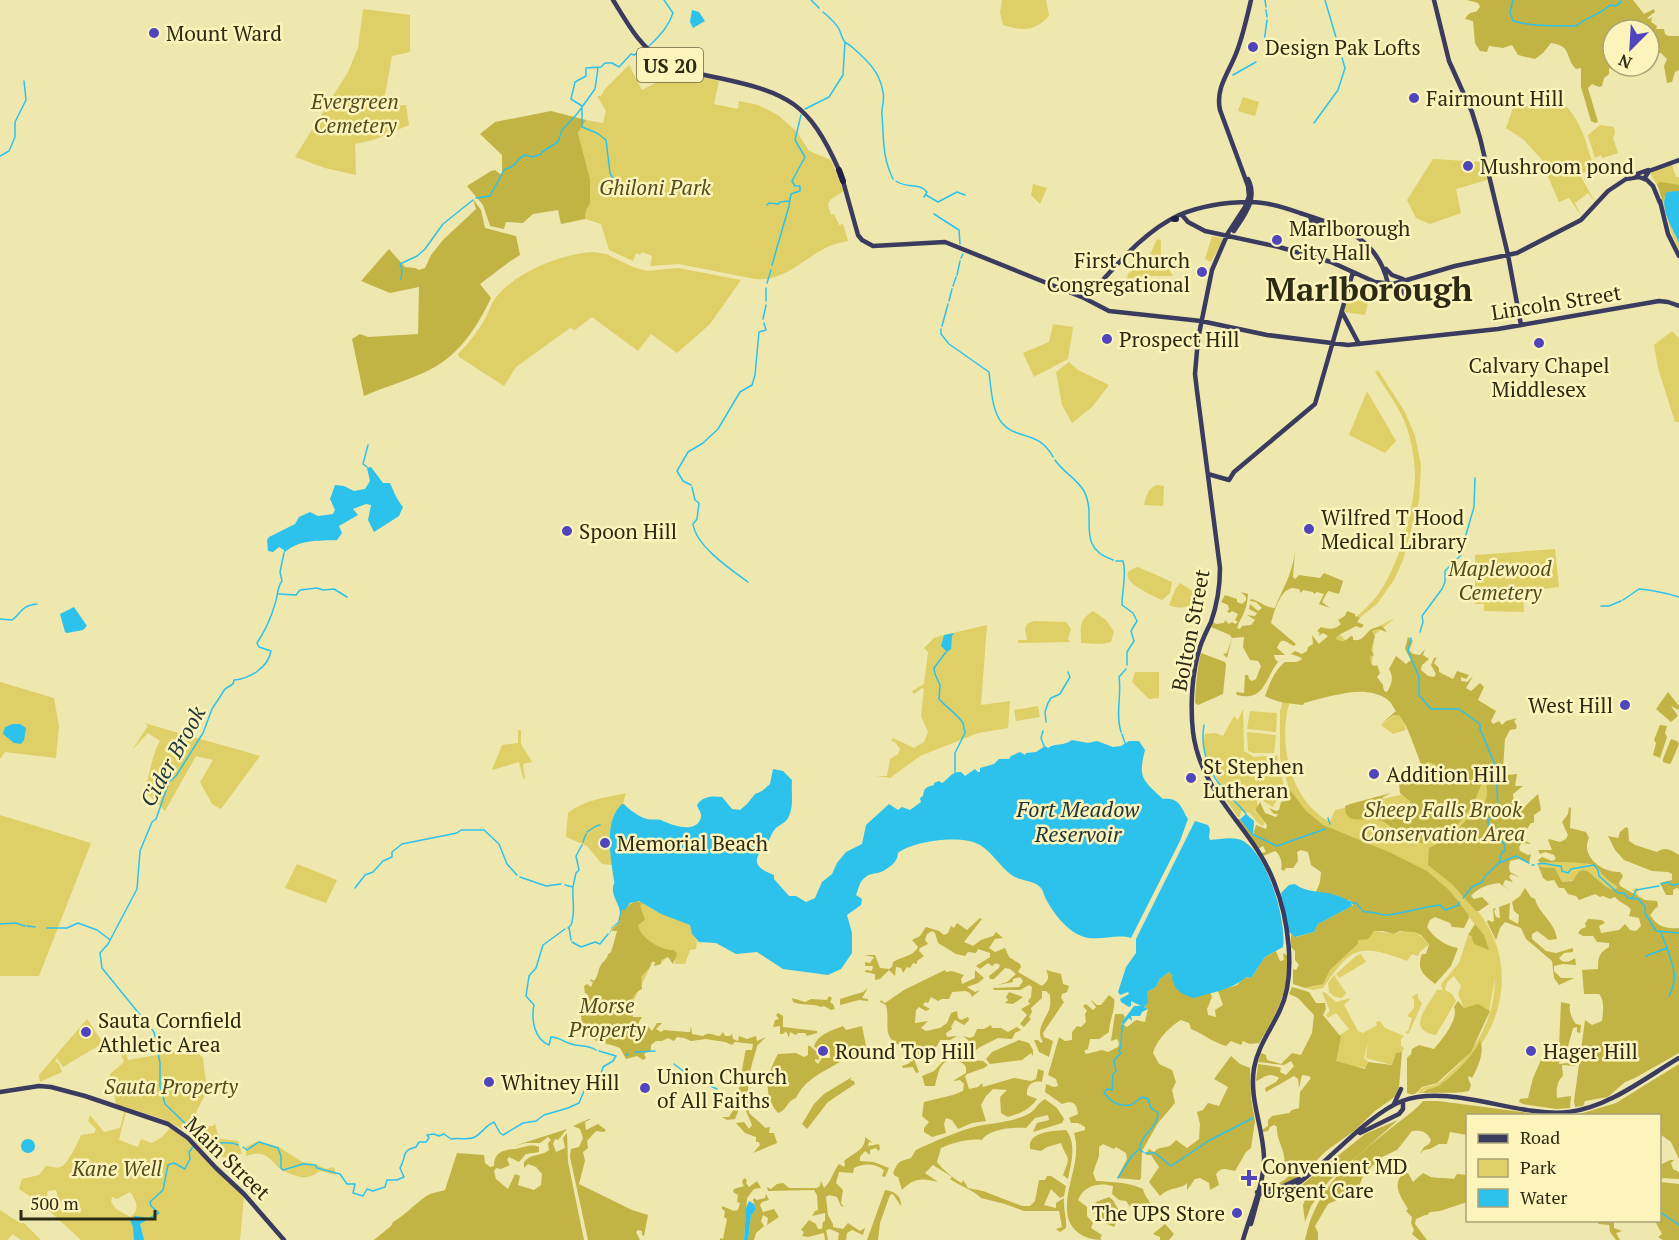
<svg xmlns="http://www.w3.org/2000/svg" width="1679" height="1240" viewBox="0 0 1679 1240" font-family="'PT Serif',serif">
	<rect width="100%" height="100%" fill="#eee7ae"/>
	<path fill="#decf66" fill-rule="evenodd" d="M1002,0H1046L1049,16C1034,32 1023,31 1003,25L1000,13Z
		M363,9L410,15V52L392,56L383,106L406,105L409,125L373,140L355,144L356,175L325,168L295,157L348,72L358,48Z
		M629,65L642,90L676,72L719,81L714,104L738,109L739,101L758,105L778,115L797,132L809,151L831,160L844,191L830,200L828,205L831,215L834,214L839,225L843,224L848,241C838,243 829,245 820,251C799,263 781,282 755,279L679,264L650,266L652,256L642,252L640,255L636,253L633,261L609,250L601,224L585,219L586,210L590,204V179L578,133L586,120L603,123L606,111L597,96H601L605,89Z
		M1547,93C1579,108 1584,137 1594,167L1580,175L1595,202L1588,193L1575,203L1582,217L1569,198L1559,202L1542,163L1544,162L1524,140L1506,128L1515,102L1537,109Z
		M1243,97L1259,102L1255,116L1238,111Z
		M1600,125L1614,127L1615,134L1613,138L1618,153L1602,158L1601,155L1595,158L1588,135Z
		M1433,159L1483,162L1487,180L1456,189L1461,213L1430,224L1416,218L1407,200Z
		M1672,165L1676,177H1679V250L1671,232L1659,188L1651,175L1652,172Z
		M1033,184L1047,188L1040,204L1031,195Z
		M1212,236L1222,238L1223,241L1211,262L1205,259Z
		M1157,239L1161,240V257L1173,276H1148L1127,279L1128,274L1149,257Z
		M593,252L606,254L633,267L647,271L678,268L741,280L710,324L677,353L651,334L638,351L592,317L575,330L570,328L516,367L504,386L459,357L458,354C469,343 479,330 486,317C489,311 491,305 494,300C513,273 560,254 593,252Z
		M1347,298L1368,303L1365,315L1344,312Z
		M1053,324L1073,327L1068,359L1034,377L1023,353L1049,342Z
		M1672,331L1679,338V422H1675L1658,368L1654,345Z
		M1069,362L1078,370L1109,385L1092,407L1072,423L1062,405L1056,372Z
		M1378,370L1405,412L1415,436L1421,465L1419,501L1403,560L1394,580L1377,604L1339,634L1360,654L1364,639L1379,626L1395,618L1374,635L1372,664L1378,688L1357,667L1343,694L1308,700L1295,691C1292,698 1288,705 1287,713C1280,753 1293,802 1330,822L1335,810L1404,794L1426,779L1410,734L1404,724L1406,730L1393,734L1381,725L1395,715H1398L1396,711L1496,767L1461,891C1472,904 1484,917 1491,932C1513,976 1500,1030 1465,1063C1451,1076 1444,1088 1424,1090L1422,1093H1418C1423,1084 1430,1088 1438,1083C1444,1080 1448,1074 1453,1070C1479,1047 1495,1014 1495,978L1489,1011L1477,1005L1464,1008L1458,994L1461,986L1454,976L1447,982L1445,990L1452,994L1456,1001L1436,1035C1405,1030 1427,1008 1437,990H1443L1441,986L1442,983L1459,963L1468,935L1484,948H1488C1483,934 1475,924 1466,913L1310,818L1290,792L1280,758V711L1284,697L1299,661L1309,648L1311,650C1330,635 1352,623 1369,605C1396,579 1413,515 1415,478C1415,462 1412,443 1407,428C1400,408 1386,390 1375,372Z
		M1367,391L1396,441L1385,453L1349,435Z
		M1157,485L1164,486L1163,506L1144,505C1146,496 1148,488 1157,485Z
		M1555,549L1559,587L1523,592L1524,612L1484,611V604H1475V555Z
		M1138,567L1172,582L1170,593L1162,600C1153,596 1107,576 1138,567Z
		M1180,583L1199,595C1192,607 1182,611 1169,605L1176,588Z
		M1093,611L1106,620L1114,632L1111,642L1102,644L1081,643C1081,626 1078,621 1093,611Z
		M1034,621L1066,622L1071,629L1068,639L1070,642L1018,643V640H1027L1025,629L1027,624Z
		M987,625L981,705L1010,701L1008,728L978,733L920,756L890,778L876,776H887L890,759L898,754L900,749L895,742L891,741L893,738L914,748L924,742L928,732L921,716L924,689L922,688L914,694L912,691L924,684L928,652L924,648L934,638L940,636Z
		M1135,672H1159V698L1149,699L1132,682Z
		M0,682L54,698L59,726L56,758L5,752L0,759Z
		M1038,706L1040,717L1016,721L1014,710Z
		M1243,709L1244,751L1254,757L1264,756L1271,758L1277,755L1283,783L1289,796L1276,801L1273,807L1260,799L1257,801V808L1254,810L1265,823L1262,826L1256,821L1250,813L1241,811L1240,817H1238L1223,796L1219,782L1209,763L1203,746L1205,734L1215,733L1223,736L1234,716L1238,720Z
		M1250,711L1277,713L1276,732L1247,729Z
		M144,723L260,756L221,809L212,804L200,782L213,760L196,756L165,811L144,790C151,773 151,756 160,741L148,733L132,750L148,726Z
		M518,730H521V744L532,762L523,764L525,779L523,778L519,762L492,770L502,745L518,743Z
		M1247,732L1276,735L1274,753H1253L1248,751Z
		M626,793L623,804C607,818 611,846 612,865L602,864L587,846L566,837L568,813C586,799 605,798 626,793Z
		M0,815L91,843L39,976H0Z
		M1577,861L1598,867C1606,881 1620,889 1634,895L1633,889L1637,888L1639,890L1637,892L1639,898L1650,903L1654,900L1658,904V908L1632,912C1624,896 1605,889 1594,875C1582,877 1573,881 1562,882L1555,868L1541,867L1538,865C1546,860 1565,864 1577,861Z
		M297,864L337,880L326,903L285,888Z
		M641,902L659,913L690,925L692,934L697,941L696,949L690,950L685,964H675V961L669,955L661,963L655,957L631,1006V1041L624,1053L620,1048L582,1025L581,1014L617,938Z
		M1374,931L1396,934C1408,926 1421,934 1429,944L1420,952L1418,956L1412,954L1407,961C1359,943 1352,946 1323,988L1313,990L1305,988L1317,986L1330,970L1358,944L1357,941Z
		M1361,954L1366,962L1339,978L1336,974L1356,956Z
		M1334,975L1346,993L1342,998L1335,997L1329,992L1328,983Z
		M1322,992L1326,993L1336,1002L1351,998L1344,1005L1358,1031L1363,1033L1377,1025L1376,1022L1380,1021L1385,1028L1404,1036L1401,1039V1046L1404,1048L1402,1052L1396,1054L1392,1065L1366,1058L1368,1042L1364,1058L1368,1061L1366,1068L1359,1067L1291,1123L1339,1046L1340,1035L1349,1029L1336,1013L1328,1018L1326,1015L1330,1011Z
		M1418,993V998L1422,1003L1409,1033L1407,1034L1405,1032L1408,1031L1412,1018L1407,1016L1414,1008V1000L1412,997Z
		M87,1019L103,1043L63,1067L57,1058L55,1061L59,1064L62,1072L40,1082L39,1075Z
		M193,1038L198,1040L194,1049L203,1058L207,1091L189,1126L182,1129L163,1119L116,1104L110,1074L124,1062L119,1049L124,1047L128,1060L157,1055V1049L185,1054Z
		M124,1112H126L119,1140L138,1147L141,1139L152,1143L162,1137L170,1128L180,1133L244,1196L240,1240H81L46,1208L45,1205L49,1203L61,1210H66L59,1200L56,1190L48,1191L45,1203L42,1204L19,1189L22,1179L39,1175L46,1166C50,1166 57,1169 61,1167C67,1165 79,1141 81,1135L94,1133L96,1129L88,1121L90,1115L104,1132L120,1128ZM130,1192C136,1200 141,1210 130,1217L116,1209L111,1202L112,1197L117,1199Z
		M215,1123L217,1132L221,1139L238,1141L242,1154H229L227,1158L220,1156H210L191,1138L202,1126H213Z
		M258,1141L279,1147L302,1162L315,1164L326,1169L334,1167L336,1175L320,1171C307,1180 301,1178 288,1173C285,1171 282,1171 279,1168C268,1156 264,1150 246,1156V1147Z
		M0,1210L20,1223H24L41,1240H21L13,1234L7,1240H0Z"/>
	<path fill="#c2b345" d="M1467,0H1633L1644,14L1654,9L1655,12L1647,18L1649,19L1652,17L1651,22L1657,26L1656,29H1664L1665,34L1668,36H1679V70L1675,72L1672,82L1667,83L1664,66L1667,59L1661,53L1649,55V30H1613L1612,67L1615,70L1609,68V74L1604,78L1602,86L1599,87L1592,84L1588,88L1598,122L1595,123L1591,121L1581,87V68L1576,69C1564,57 1573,46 1551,43L1543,53L1535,59L1518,55L1512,45L1503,48L1489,46L1487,52L1480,51L1475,43L1473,21L1465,19C1468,14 1470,12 1476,12L1480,7L1478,3Z
		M551,111L586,120L578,133L590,179V204L586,210L585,219L561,224L558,210L533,214L523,223L506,222L504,229L490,226L483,205L467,186L491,171L495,170L500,174H502V155L480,134L495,122Z
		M1660,182L1679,185V191L1664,197L1663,202L1657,184Z
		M473,199L481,210L485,228L516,236L520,255L509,262L480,284L491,298C478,325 461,353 433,368C411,380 386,386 364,396L352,339L360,334L368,337L418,334L419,287L390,293L361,281L389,249L405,267L415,268L419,270L425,268L431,255L443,240L476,209Z
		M1295,551L1293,577L1295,579L1299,575L1320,578L1324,573L1343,581L1339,594L1328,591L1322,602L1330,608L1319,604L1324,594L1317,592L1314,594L1313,592L1303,590L1301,593L1299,589C1296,589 1292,587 1289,589C1279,593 1273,615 1271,623L1296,644L1294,646C1288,644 1282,634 1277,648L1285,655H1274L1275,659L1278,662C1265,678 1265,702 1237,695L1236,692L1244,693L1245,675H1248L1249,679L1252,681L1256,679L1261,666L1258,661L1250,660L1243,647L1244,637L1232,638L1227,658L1223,654L1227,653L1232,638L1230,635L1211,627L1213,622L1216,624L1224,623L1225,620L1229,624L1232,622L1235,624L1238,622L1235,620L1238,614L1232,611L1230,613L1227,612L1229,609L1228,605L1221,602L1225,595L1237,599V602L1242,604L1246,600V597L1241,592L1248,594C1247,611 1242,615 1237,628L1240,629L1242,626L1251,625L1255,620L1247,615L1255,616L1257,613L1249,609L1250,604L1258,611L1262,608L1256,602L1250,601L1251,599C1260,601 1266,608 1275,608C1283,587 1292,576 1295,551Z
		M1347,611L1355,614V616L1360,618L1357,622L1364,625L1361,628L1356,626L1337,636L1336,639C1343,643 1345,641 1351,636L1353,637V640C1362,641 1363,637 1369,631C1372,628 1378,627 1382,626L1387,632L1378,629L1372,631L1375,636L1371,650L1374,655L1370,657L1371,664L1374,666L1377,665L1380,673L1377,677L1383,685L1384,691L1387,692C1392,684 1394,677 1389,669L1396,656L1406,664L1411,660L1405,649L1408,637L1413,641L1409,650L1413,654L1420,655L1425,649L1423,655L1429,659L1422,665L1421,670L1428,676L1434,677L1436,674L1431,665L1434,658L1437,657L1434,663L1439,668V672L1453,679L1457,671L1469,675L1466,679L1461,677V681L1467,682L1473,676L1466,688L1471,691L1480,683L1484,687L1478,700L1496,711L1491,721L1493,724L1499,721L1502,725L1506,721L1517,718L1514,721L1517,726L1516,729L1510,730L1505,739L1503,770L1507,775L1517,774L1515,786H1523L1513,794L1514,805L1518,813L1538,794L1541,810L1534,815V823H1531L1521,838L1531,844L1522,843L1519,847L1520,851L1528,855L1531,854L1529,863L1519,859L1510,861L1509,867L1510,872L1519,877L1511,874L1509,877L1513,882L1505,880L1503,885L1509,890L1499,883C1487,885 1479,887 1471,896L1474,899L1482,897L1489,904L1479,911H1476L1452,884L1428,865L1429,848L1452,836L1474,811H1478C1486,802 1489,797 1486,783L1485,782L1481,785C1471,816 1442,852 1406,841C1397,838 1394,826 1382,821C1371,816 1360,822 1350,818L1346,814L1345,806L1350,804L1391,793L1383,797L1380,808L1400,816L1406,817L1410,813V801L1400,793L1399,783L1427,776L1431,780L1436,779L1438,776V767L1432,763L1427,762L1425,774L1406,725L1399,715H1394L1381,724L1396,711C1393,707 1391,702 1388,700C1365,683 1329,697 1304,703L1303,705C1289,703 1278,703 1265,696C1270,683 1274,671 1285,662H1296L1302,660V658L1291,654L1295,651L1302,654L1307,651L1308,647L1313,644L1312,635L1319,644L1328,636L1323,633L1318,636L1320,633L1317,631L1321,627C1329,630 1336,629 1341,624L1338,620L1345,616Z
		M1201,653L1225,662L1226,665L1223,694L1198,705L1195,703C1196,686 1197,669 1201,653Z
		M1668,692L1679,706V710L1671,706L1678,716L1671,722L1656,709Z
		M1660,725L1667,726L1665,733L1667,737L1660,758L1653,755L1656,743L1654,740Z
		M1671,739L1677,741L1679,744L1671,763L1669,764L1663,762V759Z
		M1290,790L1306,811L1323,825L1389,852L1427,871L1450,891L1468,914L1469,918L1464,928L1452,927L1450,923L1435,917L1430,920L1427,927C1434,938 1446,946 1458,948L1451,966L1435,984C1424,975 1416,970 1422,954H1426L1429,944L1421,935L1414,932L1400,931L1394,934L1383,931H1374L1368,939L1358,940V944L1330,970L1323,984L1305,988L1293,984V969L1296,970L1299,965L1295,960V951L1291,947V934L1296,937L1314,932L1318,924L1350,907L1353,905L1350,900H1343L1339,896L1316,892L1320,882L1321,872L1311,865L1308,852L1301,850L1297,852L1298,861L1293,868H1286L1284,871L1281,869C1283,863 1280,854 1275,851L1263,856L1261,853L1266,852L1263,846L1258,849L1237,819H1240L1253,835L1256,825L1266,829L1267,825L1255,810L1260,802L1265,813L1276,817L1278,814H1274L1269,808L1276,811L1279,810L1281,802L1289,800Z
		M1569,807L1571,808L1570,828L1586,832L1589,838C1580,857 1603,873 1620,872L1623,876L1619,883L1620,886L1645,900L1657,901L1658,905L1650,915C1658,927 1665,929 1679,928V1053L1635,1078L1625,1082L1608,1097L1585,1101L1583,1106L1575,1107L1574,1101L1585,1020L1592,1025L1602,1021C1603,1013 1605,1000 1599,994H1584L1582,970L1598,969C1598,957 1599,953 1609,947V943L1597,942L1593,936H1583L1578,933L1581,929L1586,927L1585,923L1588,919L1602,920L1605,923L1599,926L1601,933L1619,930L1625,924L1630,930L1636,931L1641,926L1639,918L1629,916L1631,909C1626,904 1620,903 1615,897L1610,899L1603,896L1600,897L1595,894L1579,900L1576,896L1568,894L1564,888H1559L1554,880L1547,881L1543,878L1538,865L1541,867L1555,868L1562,882L1572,881C1575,879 1575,876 1578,873C1588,862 1601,889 1614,890L1618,887C1613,883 1607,880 1603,875C1601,873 1599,869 1597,867C1590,861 1550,862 1540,863L1538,860L1542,857L1552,861L1556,859L1554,855L1545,852L1540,854L1538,850H1552L1548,840L1549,839L1560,842L1566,839L1568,835L1562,822L1568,814Z
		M1626,827L1628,828L1629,841L1635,845L1657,852C1665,846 1671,850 1679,855V889L1677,888L1673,890V895H1666L1660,883L1672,880V874L1668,872L1652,871L1624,860L1615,850L1608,836L1618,838L1620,832Z
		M1525,888L1531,897L1535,899C1539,914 1555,922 1557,939L1549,940L1537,931L1532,934V939L1546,951L1556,953L1573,948V952L1564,953L1559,958C1563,964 1570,962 1575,958L1576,965L1563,964L1554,966V971L1561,978H1574L1559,985L1554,978L1552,961L1526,939L1521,928L1505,922L1500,928L1496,940L1487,922L1488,920L1492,922L1494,921L1493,909L1496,908L1494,911L1496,917L1500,918L1499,907L1510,903L1509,919L1518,924L1519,915L1514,911L1512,902L1520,896Z
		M637,901L643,903L640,905L645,920L638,925C640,938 662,951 674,950L677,954L673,964L668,957L661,960V964L654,966L655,962H651L650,967L641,977L642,989C630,994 630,1007 633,1017H642L639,1022V1026L647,1025L652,1031L657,1023H662L656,1029L661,1032L664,1030L687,1032H690L691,1026L692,1034L703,1036C709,1031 714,1036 720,1036L723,1032L725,1036H730L732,1034L733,1039L738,1041L739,1036L747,1039L756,1036L757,1041L766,1037L757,1046C755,1055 753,1059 751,1068C747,1084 748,1098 749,1113C755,1119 760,1122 765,1128L770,1127L769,1133H774L777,1143L753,1153L760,1145L759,1142H756V1137L745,1133L736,1123L744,1122L749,1129L752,1125L742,1102L735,1119L727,1120L722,1117H729L735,1107L726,1105L730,1096L732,1100H737L745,1053L746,1050H752L753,1044L735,1042L732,1045L725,1042L706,1039L691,1041L684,1038L677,1037L674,1041L668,1038L662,1041H656L651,1045V1050L644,1054L646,1058L643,1060L637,1056L626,1059L620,1048C598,1039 583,1045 581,1015H584C587,1009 585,1002 588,995L585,993L584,986L587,984L591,987L593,982L590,981L591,979L594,981C599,975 598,969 601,965C604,960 607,960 608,954L611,953L617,931H612L613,928L619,923L621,911C627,908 629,903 637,901Z
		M980,918L982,919L964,942L973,946L981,940L993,936L996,932L1003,938L995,939L989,948L995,952L1005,948L1009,957L1020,964L1021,967L1018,972L1042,986C1048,981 1050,978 1046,970L1061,974L1063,984L1069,986L1067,992L1062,994L1061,998L1064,1002L1043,1033L1044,1037L1053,1041L1049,1057L1039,1052L1034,1040H1038L1041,1043L1043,1042C1035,1031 1045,1020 1049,1010C1051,1004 1050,1000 1050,995L1046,991H1042V998L1031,1008L1032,1012L1029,1017L1031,1019L1024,1027L1020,1024L1027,1015L1021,1009L1030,1004L1028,1001L1031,997L1032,987L1029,985L1020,990H994L993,988L1019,987L1023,981L1020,977L1013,979V982L997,985L1007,982L1016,974L1010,969L1005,968L994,979H990L989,976L999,968L1000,965L996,963L992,966L988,963L980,969L976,966L990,957V953L978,949L976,953L968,952L965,956L956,954L938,943L935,933L932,931L927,934L925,940L928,944L920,948L919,951L924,956L917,961V964L913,963L910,968L907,967L903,973L901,968L896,967L895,976L889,970L880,979L875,980V974L865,972L866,970L872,971L873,966H865V962L870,963L874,957L864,955H875L880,968L889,969L892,967L893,962C901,957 914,956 918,947L912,940L920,936L926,927L939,931L944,935L948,933L951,926L954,928L957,923L967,930Z
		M1475,924L1484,935L1489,950L1474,944L1471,936L1468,935Z
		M1276,951L1280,961L1284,960L1283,953L1288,956C1290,989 1276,1016 1259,1043L1250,1044L1243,1041L1241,1045L1231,1041L1226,1046C1212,1042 1204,1034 1191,1029L1189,1023L1181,1020C1170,1026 1156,1041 1153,1053L1159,1064L1172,1070L1176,1082L1172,1090L1175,1103L1158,1123L1142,1151L1141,1178L1140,1180L1117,1178L1127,1159L1126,1153L1116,1147L1114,1149L1103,1144L1099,1147V1156L1093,1173L1096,1181C1112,1182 1129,1182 1143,1189L1145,1195L1154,1209L1146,1214L1145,1209L1131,1208L1126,1201L1119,1200L1112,1194L1113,1186C1099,1182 1084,1185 1078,1200L1087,1207V1216L1093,1223L1091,1228L1102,1235L1100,1239L1102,1240C1083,1240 1067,1229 1067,1209C1066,1183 1082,1159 1074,1133L1085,1130V1127L1078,1123H1071L1069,1118L1078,1114C1077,1103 1072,1100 1062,1104L1045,1092L1046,1084L1054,1087L1058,1086L1056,1079L1048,1075L1059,1037L1065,1041L1072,1040V1032L1077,1026L1081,1027L1086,1022L1085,1014L1087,1011L1083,1006L1086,1004L1093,1010L1096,1007L1090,999L1097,1005H1101L1109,995L1114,999C1116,1009 1109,1021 1109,1032L1099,1039H1090L1088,1049L1084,1051L1086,1054L1102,1050L1108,1052L1118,1047L1119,1043L1117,1039L1111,1041L1115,1014H1123L1125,1017L1122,1024L1127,1027L1136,1020L1145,1022L1148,1009L1144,1007L1147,1004V992L1156,987L1160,979L1169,972L1173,976L1174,985C1190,998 1190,1000 1210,992L1212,997L1207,1009L1208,1015L1216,1017L1215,1010L1223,1005L1218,991L1237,985L1245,977L1251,978L1265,957Z
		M945,970L946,972L952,971L964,975L961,979L962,984L975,978V970L984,978L978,983L967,987L975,992L980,990L972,997L970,993L966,991L952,992L949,999H942L938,1001L931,997L928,1003L925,1002L923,1005L930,1009L926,1011L919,1007L916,1010L915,1023L928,1021L921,1028L926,1031L940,1028L947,1023L951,1013L957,1011L958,1018L961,1020L968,1017L969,1020L964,1025L955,1020L951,1027L952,1029L946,1033L947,1037L957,1036L950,1040H940L937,1046L923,1057L921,1054L916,1057L915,1062L919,1072L916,1073L913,1067L903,1068L902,1066L910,1063L901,1046C880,1037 891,1023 886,1005L880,1002L881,1000L885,1003L904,990Z
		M1292,987L1309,992L1316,1003H1325L1326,1009L1323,1015L1341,1037L1336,1061L1365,1069L1368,1062L1392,1065L1396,1053L1402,1052L1399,1087L1396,1096L1375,1111L1354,1131L1326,1151L1306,1171L1295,1179L1281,1185L1279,1183C1285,1180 1291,1176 1290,1168L1284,1165C1287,1152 1276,1141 1277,1127L1274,1125L1270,1127L1268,1131L1263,1132L1262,1130L1268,1126V1120L1272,1116L1289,1113L1292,1110L1299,1108L1300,1092L1311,1078L1309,1076L1302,1075L1299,1088L1298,1079L1294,1076L1266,1092L1265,1088L1276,1082L1279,1078C1269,1071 1264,1078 1256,1081L1258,1064L1278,1067L1281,1068L1280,1072L1286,1075L1294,1066L1291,1061L1284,1065L1258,1062L1261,1053L1266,1055L1267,1060L1281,1064L1292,1053L1301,1055L1312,1033L1314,1015L1298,998L1289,994Z
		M868,988L862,998L868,999V1001L859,1000L840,1005V999L863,992Z
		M1009,992L1023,997L1013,1004L1005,1003L1008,1000L1006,997Z
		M829,996L832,998L830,1002L833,1004L835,1009L831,1010L824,1006L821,1007C811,1003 803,1006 793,1002L792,998L805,1002L811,999L827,1000Z
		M1458,1001L1464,1008L1478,1004L1490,1011L1471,1052L1437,1083L1422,1087C1417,1092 1415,1097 1407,1093V1058L1411,1054L1412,1049L1419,1045L1434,1049C1442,1039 1459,1020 1454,1007Z
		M1561,1002L1570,1004C1569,1012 1571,1017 1576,1024L1581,1025L1580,1033L1577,1032V1027L1573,1028L1567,1050L1560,1053L1559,1064L1576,1062L1575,1066L1562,1065L1563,1076C1557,1081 1556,1090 1557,1098L1571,1096L1570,1108L1556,1109L1523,1104L1519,1102L1520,1099L1528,1098L1533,1078L1541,1060L1553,1056L1556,1061L1559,1047Z
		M778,1013L783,1016V1027L817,1031V1033L807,1036L805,1033H798L796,1035L790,1032L789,1038L786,1031L783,1034H780V1026L773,1027L775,1020L779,1019L776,1015Z
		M991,1025L992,1028H1001L1008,1032L1017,1027L1021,1030L1015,1033L1012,1039L998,1038L980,1047L968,1056L955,1045L957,1043L966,1048L969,1041L963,1036L970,1038L974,1036L977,1029H984Z
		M843,1026L846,1030L862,1026L866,1046L874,1050L844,1060L842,1056L839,1058L840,1062C823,1072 805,1079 796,1098C787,1100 787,1111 778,1113C762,1095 767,1073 778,1054L796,1053L804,1057L808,1055V1046H810L819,1054V1060L815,1059V1061L818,1064L822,1058H830V1054H821L814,1046C818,1034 831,1031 843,1026Z
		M1019,1040L1029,1043L1033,1050V1056L1031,1053L1022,1060L990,1064L986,1059L992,1052Z
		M1480,1040C1485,1051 1478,1068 1472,1078L1469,1076L1468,1078L1471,1085L1469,1091C1454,1094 1439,1092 1422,1093C1427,1088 1434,1089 1440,1085C1452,1077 1475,1054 1480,1040Z
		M1231,1056L1240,1064L1250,1068L1251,1098L1255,1121L1251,1148L1246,1152L1235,1171C1227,1170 1222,1166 1216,1174L1219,1185L1210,1190L1209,1183L1200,1178L1195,1179L1187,1190V1183C1180,1190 1171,1186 1160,1196L1149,1182L1159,1167L1151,1155H1146L1149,1149L1154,1152L1157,1149L1170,1146L1176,1140L1187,1148L1199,1139L1200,1124L1197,1112L1203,1110L1208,1103L1219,1106L1228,1087L1214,1079Z
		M946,1058L983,1061L988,1065L984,1068L967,1074L965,1076L969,1089L978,1087L982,1083L983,1087L1014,1078L1031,1081L1036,1079L1038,1069L1044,1071L1042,1082C1033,1080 1026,1085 1027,1095L1037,1099C1029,1110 1021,1113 1008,1117L1001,1113L1000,1097L1007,1090L993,1089L986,1096L981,1105L986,1121L972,1123L958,1129L952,1120L946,1118L944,1124L946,1133L932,1137L924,1132V1128L929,1122L922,1116L924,1102L953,1095L963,1091L964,1084L960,1080L953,1081L966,1073V1067C963,1062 959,1061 953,1061C939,1059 938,1076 935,1086H925L922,1076L934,1071Z
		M1679,1064V1159L1671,1142L1660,1134V1116L1576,1115L1616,1103Z
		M852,1077L850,1080L854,1081L855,1084L828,1102L807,1129L802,1124L814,1104L824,1094Z
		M1045,1099L1057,1108L1064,1119L1062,1123L1033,1132L1037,1123L1049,1120L1048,1115L1035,1118L1026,1128C1013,1127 989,1129 982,1140C970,1138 952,1143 941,1148L937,1162C940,1167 956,1181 962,1183L963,1180L968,1188L983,1191L1022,1206H1030L1035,1201L1039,1180H1045L1047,1176H1051L1066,1186L1064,1196L1060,1198L1051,1189L1044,1205L1056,1208V1203L1064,1198C1063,1208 1067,1219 1066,1228L1060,1232L1056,1229L1062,1227L1059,1211H1024L1005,1204L981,1198C975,1191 960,1186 950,1179L952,1177L933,1165L925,1173L938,1182C922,1178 914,1178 902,1190L898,1177L895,1176L893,1173C899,1160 899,1162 911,1158L916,1150C935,1141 958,1131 978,1126C994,1123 1010,1122 1024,1116C1036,1112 1037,1103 1045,1099Z
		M1423,1101H1438L1544,1115L1468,1116L1467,1135L1450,1132L1447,1144H1439L1430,1149L1424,1150L1420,1154L1424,1147L1429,1144L1431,1140C1426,1131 1422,1130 1412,1131L1397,1150L1382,1157L1364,1174L1357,1191L1328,1204L1315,1226L1318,1233V1240H1305C1316,1186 1350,1162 1391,1128C1400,1121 1416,1110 1423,1101Z
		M589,1119H591L585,1122L586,1130L598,1124L606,1130L604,1132L596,1131L587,1141L588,1148L583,1152L585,1161L579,1184L632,1210L648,1215L644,1236L642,1235V1231L638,1230L636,1232L640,1240H588L570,1157L571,1149L579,1147L583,1138L580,1129L573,1126Z
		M1398,1120L1329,1181L1311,1206L1305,1222L1303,1205L1307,1196L1295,1191L1299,1187L1365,1134Z
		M567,1129L558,1140L555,1139L553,1144L556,1152L565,1148L563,1138L567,1133L568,1162L584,1240H374L391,1226L393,1222C405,1215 414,1205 425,1197C430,1193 438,1192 445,1190L457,1153L484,1155L485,1163L490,1167L494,1166C494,1152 503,1150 514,1149C524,1148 529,1143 539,1147V1152L526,1154L519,1162L509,1157L507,1160L510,1165L501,1169L496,1168L494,1171L496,1179L508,1189L515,1174L520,1176L518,1185L534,1190L541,1185L542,1174L536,1167L528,1164L524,1168V1162C531,1153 541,1157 549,1150L548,1143L551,1140L548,1137L540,1143H526L514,1146Z
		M1066,1130C1077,1143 1071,1164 1068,1179L1063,1175C1072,1154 1067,1161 1061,1143L1047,1147L1041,1151L1030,1149C1027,1131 1054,1131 1066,1130Z
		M865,1137L873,1143L869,1142L868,1146L879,1144L880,1149L878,1151L876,1148L870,1150V1155L865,1151L860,1157V1161L874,1162L889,1168L885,1177L882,1176L884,1170C874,1163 864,1163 854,1168L853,1173L839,1172L836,1183L843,1190L841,1203L844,1207L841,1206L837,1197L829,1195L826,1197L828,1215L833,1224V1227L843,1229L848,1223L860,1231L865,1228L863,1235L852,1230L847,1233L846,1240H838L839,1233L830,1229L826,1230L828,1240H825L824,1233L808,1237L802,1236L804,1232L801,1230L809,1220L816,1224L818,1229H822L823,1222L825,1221V1213L812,1216L815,1211L818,1210L817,1195L814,1190L768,1191L767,1187L771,1189L777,1184L783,1183L789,1188H817L820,1186L821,1181L824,1188C831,1182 833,1172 839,1164L844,1167L845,1164L844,1161C852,1154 866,1150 865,1137Z
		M1670,1160H1674L1671,1163L1673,1169L1679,1172V1179L1660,1178V1165Z
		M1404,1173H1408L1413,1182L1423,1173C1426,1174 1428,1176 1431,1177C1432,1178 1451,1178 1454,1179L1457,1174L1467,1175V1202L1440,1211L1430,1212L1427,1215H1425L1416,1219L1415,1224L1427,1240H1419L1412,1234L1414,1230L1411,1223L1412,1217L1406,1211L1408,1209C1401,1198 1391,1183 1404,1173Z
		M744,1178L747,1180L746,1183L749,1187L757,1181L761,1188L754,1189L747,1198L744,1240H720V1238L723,1239L727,1219L724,1217L725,1211L722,1209V1206L734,1211L738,1210L740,1203L737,1202L738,1195L733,1192L734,1189L744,1186L742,1182Z
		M1660,1182L1679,1184V1240H1663L1658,1237L1662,1234L1655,1221L1660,1220Z
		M885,1190C894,1191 902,1196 901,1206L893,1194L890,1195L880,1223L878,1240H867Z
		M766,1194L769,1200L762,1202L760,1205L763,1212L774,1209L779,1217L767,1225L768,1218L763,1215L761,1221L764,1226L756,1233L754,1240H748L751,1216L756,1209L753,1200L754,1198L757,1200L765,1198Z
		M1109,1197L1113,1200L1122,1216L1118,1219L1114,1227L1100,1221L1093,1212L1096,1202Z
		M1595,1221H1614V1228L1622,1231L1616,1233L1620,1240H1616L1610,1232L1609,1225L1599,1224Z
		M1165,1224L1174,1234L1169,1240H1160V1237L1153,1234Z"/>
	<path fill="#2dc2eb" d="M692,10L699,12L705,21L693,28L690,22Z
		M1679,191V243C1673,228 1658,208 1667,192Z
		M371,467L383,483H390C394,492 397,500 403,507L399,516L374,532L368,520L371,505L366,504L353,509L358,515L339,526L342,533L337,540C317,541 299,539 284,553V550L279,547L273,552L268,551L267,540L269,537L295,524L299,517L310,512L318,516L333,514L335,510L330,499L335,485L344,486L354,491L365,489L370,481L367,468Z
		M74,607L87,626L83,630L67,633L65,632L60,614Z
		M954,633L952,636L951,649L947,652L941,646L944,635Z
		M13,724H20L26,728L24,740L21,744L14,743L3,734L5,727Z
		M1072,740L1088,743L1097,741L1113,747L1121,746L1129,741H1139L1145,750C1138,778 1142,779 1163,799C1180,797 1181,808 1188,819L1180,841L1131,938C1114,933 1094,944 1077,934C1065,928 1053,912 1047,901C1044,897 1044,892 1041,888C1036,881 1021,881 1013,876C1000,867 993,853 980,845C962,834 913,841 898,853C898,862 889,868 881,872C876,874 871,873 867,876C859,881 859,888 856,895L862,899L861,905L847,915L852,933V953L841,969L828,975L783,969L757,952L736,954L716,943L699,942L692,934L690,925L661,914L639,901L630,903L625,910H622L619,923L613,927L609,935L612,927L618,922C619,917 621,912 619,908C617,901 612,895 613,888C613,885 615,883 614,881C611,859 603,821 622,804H624C628,809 641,818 647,819C651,820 657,819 661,820C671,825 697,835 701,817C702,813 698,809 697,805C703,796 712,796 722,797L732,809L740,810L747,804L755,794L762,791L770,784L773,769L783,771L792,780C791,793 794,805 789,816C787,822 781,824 776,828C772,832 771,836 769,840C756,857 748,865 774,875V879L789,896H796L806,902L815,898L822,882L832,874L837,863L846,852L862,844L866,825L889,804L898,810L902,807L910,810L921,802L920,798L923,796C924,787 927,787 934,785V783L939,781L942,783C949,779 951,771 961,772L965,776L975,769L978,772H980V768L994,764L999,759H1009L1011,756L1020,752L1025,755L1026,753L1036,752L1045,746L1048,748C1056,742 1063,747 1072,740Z
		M1246,814L1254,821L1253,836L1240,819Z
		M1195,821L1208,825L1210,829L1209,837L1210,840C1219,839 1229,837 1238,839C1266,846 1287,921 1283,947L1265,957L1251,978L1246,977C1232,990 1212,992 1194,998C1186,996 1176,992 1173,982C1170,972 1177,980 1169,972L1160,979L1156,987L1147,992L1148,1003L1144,1007L1148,1009L1142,1012L1140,1016H1131L1132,1021L1129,1018L1123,1025L1122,1022L1134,1006H1141L1131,1001V1006L1129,1007L1121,1002L1120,999L1129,994L1128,992L1120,995L1118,992L1126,967L1136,953V939Z
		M1295,884C1308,894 1323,890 1338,896C1343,897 1345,900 1351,901L1352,906L1318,924L1314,932L1295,937L1289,932L1281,893L1289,885Z
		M21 1146a7 7 0 1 1 14 0a7 7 0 1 1-14 0Z
		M749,1201L754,1204L756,1209L751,1216L748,1240H744L746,1208Z
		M135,1216L150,1218L140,1224L144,1240H134L133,1227L130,1220Z"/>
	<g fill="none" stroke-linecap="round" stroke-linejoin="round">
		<path stroke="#2dc2eb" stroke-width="1.5" d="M811,0L819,8
			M1265,0L1266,7
			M1513,0L1510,12L1513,21C1534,27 1554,25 1576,26C1586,17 1600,15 1610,5L1615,6L1620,3L1621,0
			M1266,10L1267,17
			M823,12C829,17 835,22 839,29C841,33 842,39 845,42C847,44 850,45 852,47C867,60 880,72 883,92C885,101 881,108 882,115C884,140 882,156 893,179
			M1264,42L1267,20
			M649,46C659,37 669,26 673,13L664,0
			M1233,75L1256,62
			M805,109L829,97L843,75L845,42
			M1314,123L1338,90L1345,68L1325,0
			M0,156L9,151L15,137V122L26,100L24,81
			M896,181C907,189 919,182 927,192L924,197
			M620,190L610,173L606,140L597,133L582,127V106L571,99L575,82L586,76V68L601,67L605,63H612L619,67L631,54L634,55L644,49
			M926,195L938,202L957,192L965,195
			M476,198L490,196L504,170L513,166L520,158L525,155L533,157L541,154L542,152L558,142L562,130L577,114L595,89L598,68
			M767,205L769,203L778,204L780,202L789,201
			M789,205L791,194L800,191V186H795L792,181L805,157L795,140L801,115
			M934,214L959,230L960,244
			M961,258L963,254
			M772,265L789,206
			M957,275L960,261
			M401,279L402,270L400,264L417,256L425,249L443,224L473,200
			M767,283L771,270
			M953,286L956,277
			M766,301V288
			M949,301L952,289
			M763,319L766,305
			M942,326L948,304
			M941,329V334L949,344L989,372C991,388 992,411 1002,423C1016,440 1039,430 1053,457
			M1055,460C1063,472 1077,479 1084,491C1098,516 1074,547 1113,560
			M367,467L363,464L368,445
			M691,485L683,481L677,471L688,452L703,443L718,429L740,392L752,385L755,375L759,332L766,330L764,323
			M692,487L695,500L699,503L697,519L693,524C696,546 730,569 748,582
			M1465,538L1474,507L1475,478
			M1116,561H1123C1127,574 1122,590 1122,605L1133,613L1137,621L1131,631L1134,641L1127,652V665
			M279,594L296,595L300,590L317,588L323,590L334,589L347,597
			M1623,600L1639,589C1653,590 1666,593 1679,597
			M1601,606H1609L1621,601
			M0,619L12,620C22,613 20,606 37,604
			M1420,632L1423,622L1422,616L1442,589L1445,582V571L1461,555L1464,542
			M1411,638L1408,651L1419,677V695L1431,709H1459L1480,724V729L1496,767L1498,808L1488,820V824L1505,845V851L1502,852L1499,863
			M946,652L934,668L935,674L940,685L939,699C946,707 957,714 963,723L965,733L955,753V772
			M1046,722L1045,712L1048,703L1051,698L1060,694L1070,677L1068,672
			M1204,725C1200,747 1208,772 1224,790C1231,798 1240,806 1246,814
			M1043,731L1041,738L1044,746
			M1121,732C1115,714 1122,695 1119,677L1126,669
			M1122,734L1125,743
			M1328,818L1330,824
			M587,832L596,826L600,825
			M1254,835L1277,846L1325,829
			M583,842L586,834
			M1538,864C1545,862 1553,866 1561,866L1562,871L1568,873L1571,869L1594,865L1598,870L1599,876L1618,893H1624L1628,898L1638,899L1645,906V913L1656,931L1679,933
			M1532,865H1534
			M520,877L546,886L561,884
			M1661,884L1668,882L1672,885L1679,884
			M565,885L573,887
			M355,888L365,875L373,872L383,861L392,857V852L402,844L457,833L461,830H484L499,844L507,864L517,875
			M1463,898L1472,887L1482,882L1486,875L1499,863L1516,856L1529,863
			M1632,899L1636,890L1659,886
			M1352,903H1356L1364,912C1372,910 1379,916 1387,915C1404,913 1422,907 1440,905L1445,910L1459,905V902
			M0,924L16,923L25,926
			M27,926L35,927
			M569,927L571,940
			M47,928H67L78,923L97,930L109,939
			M568,928L571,925C576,912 572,901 573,887C574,882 575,878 576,873L579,870L576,856L582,845
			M565,929L543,945L536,968L529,976L526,996L534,1005C531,1019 534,1039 549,1045L551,1037C559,1037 564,1042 571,1044C580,1047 587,1044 596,1050
			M572,942L581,947L595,942L600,944L608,934
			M1667,948C1673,966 1679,978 1669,996
			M1646,956L1667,948L1661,933
			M1123,1025C1120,1033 1123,1044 1119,1051L1121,1053L1114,1060L1116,1071L1113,1074L1112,1090L1107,1089L1104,1093C1110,1101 1119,1107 1130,1105C1134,1104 1138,1099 1143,1097L1148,1099L1151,1108L1158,1113C1158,1129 1139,1134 1140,1150L1143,1152
			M635,1052L655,1051
			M626,1055L628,1054
			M674,1064L691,1077L717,1089
			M204,1137L200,1130L195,1133L165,1104L160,1086V1063L154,1032L102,968L100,953L108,944L137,889L140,851L152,822L156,819L169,782L176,776L203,733L212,709L225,689L233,684L234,680C249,679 268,668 271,651L259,647L257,643C265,631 271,618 275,604C278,596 277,587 282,581L280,572L284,553
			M197,1143L206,1137L207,1140L212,1139V1143C220,1145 227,1140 238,1145
			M243,1147L247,1150L259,1142L278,1148L281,1156V1168L283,1170L303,1164L315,1165L317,1168L340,1174L347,1184H355L353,1193L363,1196L367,1189L373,1191L385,1187L387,1180H397L404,1177L400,1168C407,1157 400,1151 416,1147L419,1142H426L429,1138L427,1135L434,1134L439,1136L444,1134L451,1139C459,1137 467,1141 475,1137C483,1132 485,1126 494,1122L500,1133L503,1135L523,1123L536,1121L544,1115L568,1108L579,1103L589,1079L601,1074L603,1067L613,1061L616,1056L599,1051
			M1145,1153H1155L1171,1166L1210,1140L1253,1118
			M1118,1178L1131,1157L1138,1150
			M1660,1212L1679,1225
			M148,1219L159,1213L151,1206L150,1202L163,1190L168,1165L174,1163L185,1169L190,1159L189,1152L193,1147"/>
		<path stroke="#3a3b5f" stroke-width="4.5" d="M613,0C627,22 639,46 662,60C679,71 699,74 719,78C789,93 809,103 839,170
			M1434,0L1449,61L1472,112L1480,138L1508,255L1521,325
			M1631,176L1648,170
			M1644,179L1649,171L1679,160
			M843,181L858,235L862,240L873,246L945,242L1084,298L1109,311L1201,321L1267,335L1348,345L1498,329L1659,301L1668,302L1679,306
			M1660,201L1668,234L1679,256
			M1182,215L1188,222L1205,231L1279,247L1331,262L1375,282L1393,284L1455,266L1517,253L1581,220L1608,191L1626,179L1639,177L1647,180L1653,186L1660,203
			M1310,220L1345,232
			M1234,231C1245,214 1258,199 1248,179
			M1386,269L1392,275L1403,279
			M1404,281L1402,289L1405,295
			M1084,298L1090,294C1117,265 1143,232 1179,215C1203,205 1225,202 1251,202C1267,202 1286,208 1300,213C1340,226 1378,237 1388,284
			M1342,312L1359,344
			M1208,474L1229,480L1234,472L1315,404L1353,272
			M0,1092L39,1086L51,1087L85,1096L168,1124L188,1138L216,1168L244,1194L284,1240
			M1394,1104L1401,1089
			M1360,1133L1399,1114L1403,1109V1101
			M1259,1189H1277L1299,1179
			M1257,1192C1264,1194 1272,1195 1279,1193C1294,1189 1305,1178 1317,1168C1340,1148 1374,1112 1402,1101C1452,1083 1518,1118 1569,1112C1609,1107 1645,1078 1679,1058
			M1251,1224L1260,1191
			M1243,1240C1250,1215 1265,1182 1264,1157C1263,1126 1249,1100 1254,1068C1258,1046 1271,1030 1280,1010C1297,975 1288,917 1274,882C1253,827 1201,796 1193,732C1190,705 1192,672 1200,647C1203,638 1207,630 1211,622C1217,605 1220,586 1220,568L1197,391L1195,374L1198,339L1212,270L1228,233L1245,207L1249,196L1248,186L1220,110C1215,87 1230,71 1237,51C1243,35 1247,17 1251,0"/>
		<path stroke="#212049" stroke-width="6" d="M839,170L843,181
			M1174,219H1176"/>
	</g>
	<g fill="#5145bd" stroke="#fcf4bb" stroke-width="2">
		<circle cx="154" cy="33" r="6"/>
		<circle cx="1253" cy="47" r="6"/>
		<circle cx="1414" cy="98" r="6"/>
		<circle cx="1468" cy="166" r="6"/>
		<circle cx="1277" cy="240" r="6"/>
		<circle cx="1202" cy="272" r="6"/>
		<circle cx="1107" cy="339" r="6"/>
		<circle cx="1539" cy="343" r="6"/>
		<circle cx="1309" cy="529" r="6"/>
		<circle cx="567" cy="531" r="6"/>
		<circle cx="1625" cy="705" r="6"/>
		<circle cx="1374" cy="774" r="6"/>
		<circle cx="1191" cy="778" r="6"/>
		<circle cx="605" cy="843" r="6"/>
		<circle cx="86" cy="1032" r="6"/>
		<circle cx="823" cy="1051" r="6"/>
		<circle cx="1531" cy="1051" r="6"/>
		<circle cx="489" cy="1082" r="6"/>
		<circle cx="645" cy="1088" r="6"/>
		<path d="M1246 1169h6v6h6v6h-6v6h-6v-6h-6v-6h6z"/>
		<circle cx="1237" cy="1213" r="6"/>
	</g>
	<g text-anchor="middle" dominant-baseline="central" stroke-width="5" stroke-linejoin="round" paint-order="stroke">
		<rect fill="#fcf4bb" stroke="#6b6746" stroke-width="1.5" x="637" y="48" width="66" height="34" rx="4.5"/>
		<g font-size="20" font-weight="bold" fill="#2d2a14">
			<text x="670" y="65">US 20</text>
		</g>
		<g font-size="21" fill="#2d2a14" stroke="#fcf4bb" text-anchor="start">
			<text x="166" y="33">Mount Ward</text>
			<text x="1265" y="47">Design Pak Lofts</text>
			<text x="1426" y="98">Fairmount Hill</text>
			<text x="1480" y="166">Mushroom pond</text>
			<text x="1289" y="228">Marlborough<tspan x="1289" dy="24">City Hall</tspan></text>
			<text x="1190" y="260" text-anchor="end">First Church<tspan x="1190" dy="24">Congregational</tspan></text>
			<text x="1119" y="339">Prospect Hill</text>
			<text x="1539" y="365" text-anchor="middle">Calvary Chapel<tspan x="1539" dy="24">Middlesex</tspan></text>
			<text x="1321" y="517">Wilfred T Hood<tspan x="1321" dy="24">Medical Library</tspan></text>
			<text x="579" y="531">Spoon Hill</text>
			<text x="1613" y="705" text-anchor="end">West Hill</text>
			<text x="1203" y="766">St Stephen<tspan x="1203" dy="24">Lutheran</tspan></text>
			<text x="1386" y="774">Addition Hill</text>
			<text x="617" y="843">Memorial Beach</text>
			<text x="98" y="1020">Sauta Cornfield<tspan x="98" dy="24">Athletic Area</tspan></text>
			<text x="835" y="1051">Round Top Hill</text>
			<text x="1543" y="1051">Hager Hill</text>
			<text x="657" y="1076">Union Church<tspan x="657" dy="24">of All Faiths</tspan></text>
			<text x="501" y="1082">Whitney Hill</text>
			<text x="1262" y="1166">Convenient MD<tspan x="1262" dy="24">Urgent Care</tspan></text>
			<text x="1225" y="1213" text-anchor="end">The UPS Store</text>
		</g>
		<g font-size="21" font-style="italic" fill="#524c1f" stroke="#fcf4bb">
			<text x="355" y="101">Evergreen<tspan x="355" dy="24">Cemetery</tspan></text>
			<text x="655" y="187">Ghiloni Park</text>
			<text x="1500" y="568">Maplewood<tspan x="1500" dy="24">Cemetery</tspan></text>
			<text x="1443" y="809">Sheep Falls Brook<tspan x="1443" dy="24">Conservation Area</tspan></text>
			<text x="607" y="1005">Morse<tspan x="607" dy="24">Property</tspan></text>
			<text x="171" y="1086">Sauta Property</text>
			<text x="117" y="1168">Kane Well</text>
		</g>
		<g font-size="21" fill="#2d2a14" stroke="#fcf4bb">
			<text transform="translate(1556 302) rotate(-9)">Lincoln Street</text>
			<text transform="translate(1190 630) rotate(-79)">Bolton Street</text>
			<text transform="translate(228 1158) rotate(44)">Main Street</text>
		</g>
		<g font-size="22" font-style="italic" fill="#1f363e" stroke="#fcf4bb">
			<text transform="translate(172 756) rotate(-61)">Cider Brook</text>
			<text x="1078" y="808">Fort Meadow<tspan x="1078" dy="25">Reservoir</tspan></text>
		</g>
		<g font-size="33" font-weight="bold" fill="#2d2a14" stroke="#fcf4bb">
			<text x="1369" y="288">Marlborough</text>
		</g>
	</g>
	<rect x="1466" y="1114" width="195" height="108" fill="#fcf4bb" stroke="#a9a378" stroke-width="1.5"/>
	<rect x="1478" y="1134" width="30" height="9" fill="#3a3b5f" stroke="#a9a378" stroke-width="1.5"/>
	<text x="1520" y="1144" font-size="18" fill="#2d2a14">Road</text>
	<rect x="1478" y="1159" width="30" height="18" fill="#decf66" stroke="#a9a378" stroke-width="1.5"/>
	<text x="1520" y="1174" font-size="18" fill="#2d2a14">Park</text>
	<rect x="1478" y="1189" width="30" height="18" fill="#2dc2eb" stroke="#a9a378" stroke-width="1.5"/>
	<text x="1520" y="1204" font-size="18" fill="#2d2a14">Water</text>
	<g transform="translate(1631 48) rotate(204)"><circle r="28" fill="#fcf4bb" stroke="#a9a378" stroke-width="1.5"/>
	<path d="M0-4.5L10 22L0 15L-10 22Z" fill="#5145bd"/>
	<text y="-9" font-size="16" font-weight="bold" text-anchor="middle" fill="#2d2a14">N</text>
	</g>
	<path d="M21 1210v9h134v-9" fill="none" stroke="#2d2a14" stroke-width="3"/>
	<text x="30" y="1210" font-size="18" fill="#2d2a14" stroke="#fcf4bb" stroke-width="4.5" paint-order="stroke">500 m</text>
</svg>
